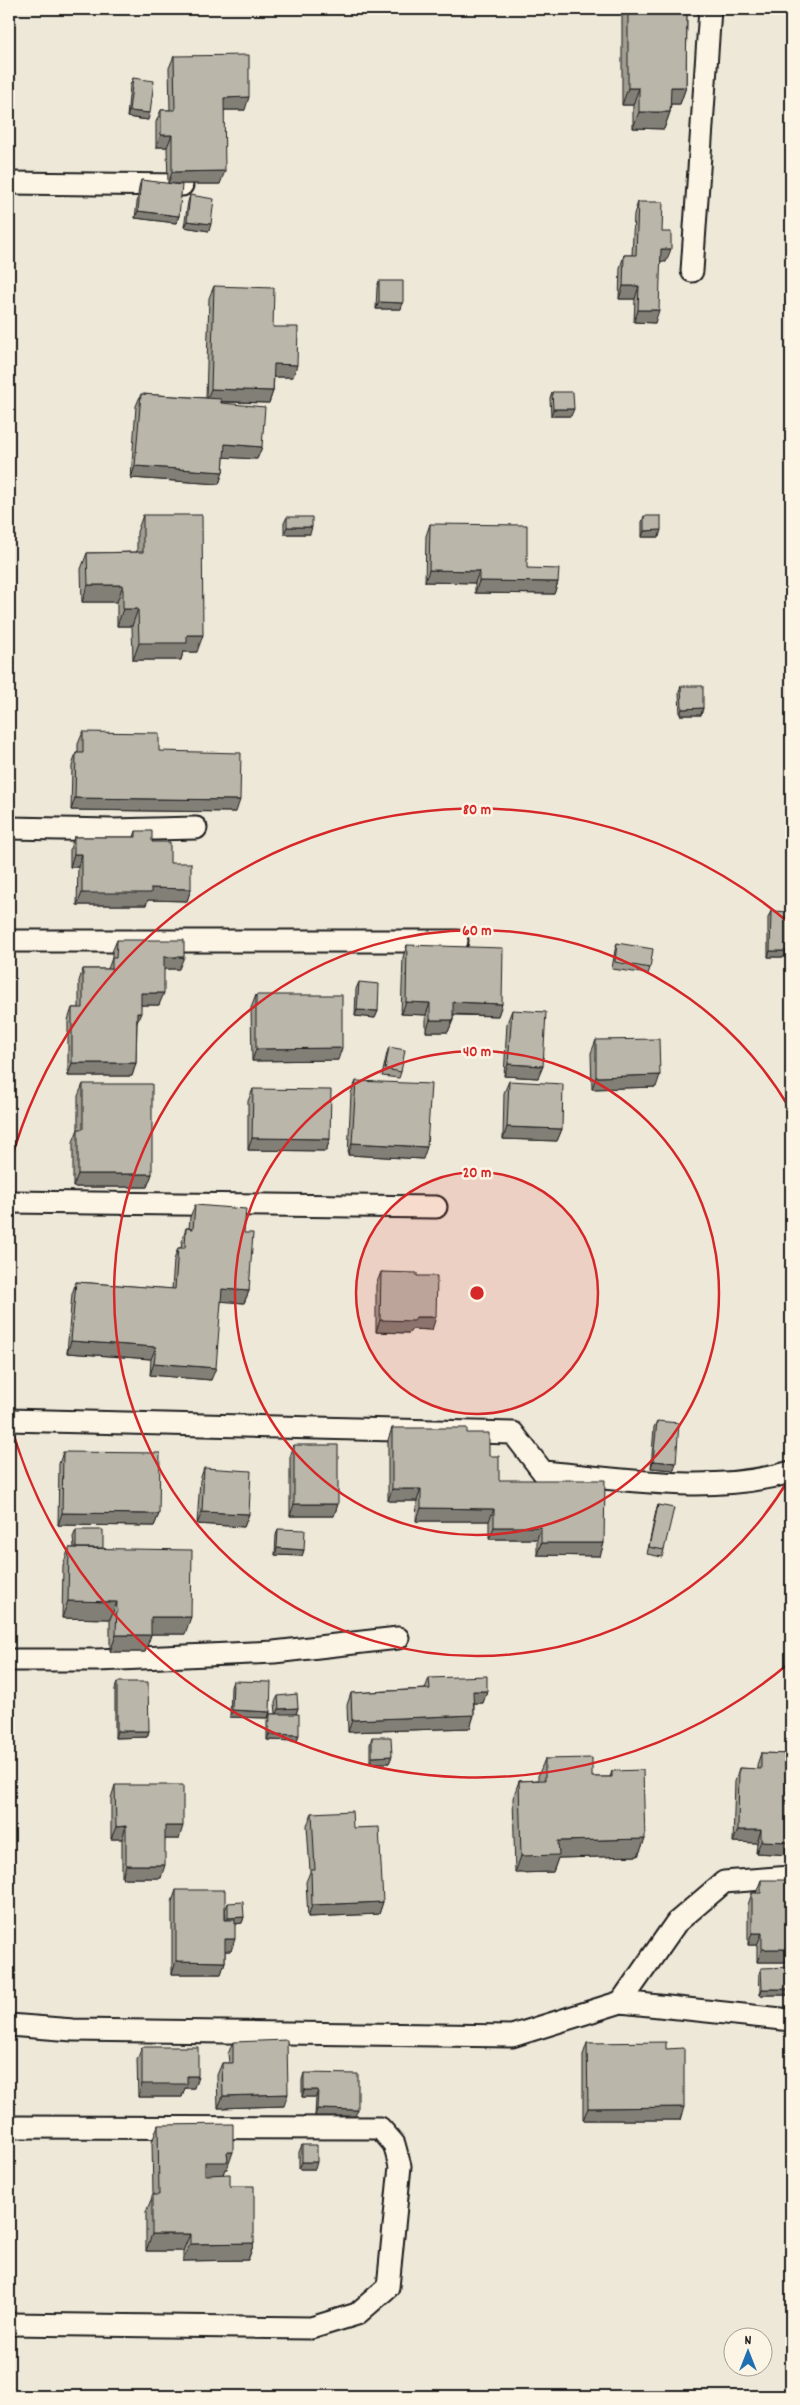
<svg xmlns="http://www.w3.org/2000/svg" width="800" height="2405" viewBox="0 0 800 2405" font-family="Dekko,sans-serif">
	<rect width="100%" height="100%" fill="#eee8d9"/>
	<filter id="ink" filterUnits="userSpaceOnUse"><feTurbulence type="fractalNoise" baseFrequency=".02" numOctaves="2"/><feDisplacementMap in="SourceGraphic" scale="10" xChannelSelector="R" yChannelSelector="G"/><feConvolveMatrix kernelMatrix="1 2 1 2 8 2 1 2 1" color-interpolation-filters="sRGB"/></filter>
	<g filter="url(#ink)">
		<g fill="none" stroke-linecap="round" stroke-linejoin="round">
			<g stroke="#1c1c1c" stroke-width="25">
				<path id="lane" d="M9,183L182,185
					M692,271L710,9
					M9,828L112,830L196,828
					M9,941H457
					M9,1202L436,1207
					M9,1420L513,1433L543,1472C624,1479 711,1495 791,1472
					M9,1660H98L274,1652L398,1638
					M621,2002L676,1923L724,1882L791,1877
					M9,2025L73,2030L512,2036L621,2002L791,2020
					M9,2127L380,2128L394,2144L400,2166L388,2287L357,2314L311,2328L9,2324"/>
			</g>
			<use href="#lane" stroke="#fcf5e5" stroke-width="21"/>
		</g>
		<path fill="#a09d92" stroke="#1c1c1c" d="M622,9H687L686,87L680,104H671L670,112L664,129L633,128V105H622Z
			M174,56L245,110H224L220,184H174L179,216L176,223L135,218L139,187L141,180L168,184L167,147H156V122L161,110H170L169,68Z
			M133,78L148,120L127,117L130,85Z
			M190,195L209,231L184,227L188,202Z
			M638,202L662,232L666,262L660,261L655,323L634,322L635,299H619L620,268L624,255H632L634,214Z
			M379,281L401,309H376L377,287Z
			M214,286L273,327L293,377H274L273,391L269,403L221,402V403L262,447L257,459L224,457L223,472L219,484L131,478L136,406L141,394L206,398L209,298Z
			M552,392L571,416H551L550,398Z
			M143,515L197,652H183L181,660H133L132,626H117V602H82L81,569L87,553L137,552V532Z
			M644,516L659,537H642V522Z
			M287,517L310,534H284V523Z
			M430,524L558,582L554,594L475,593V583L425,582L426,536Z
			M681,686L703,708L701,715H680L679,692Z
			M83,732L159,751L236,812L71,810L72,766L76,753H78V744Z
			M136,831L152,842L191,889L187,901L148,900L146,905H77L78,867H70V849L74,837H134Z
			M771,911L791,957H768V918Z
			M117,940L179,969H164L159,1005H141L137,1023L136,1063L132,1076H68V1020L72,1008H79V981L83,969H108L112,958V952Z
			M617,943L650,968L648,974L612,969L615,950Z
			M407,945L502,1004L498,1016L453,1015V1020L448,1032H426V1015L401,1014L403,957Z
			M359,982L378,1011L375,1018L355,1016L356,989Z
			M256,995L338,1060L252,1061L251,1008Z
			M512,1010L543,1066L538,1078L504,1076L507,1023Z
			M596,1040L656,1087L592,1089L591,1053Z
			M389,1047L401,1072L399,1078L382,1076L387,1053Z
			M356,1081L423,1159L348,1155L351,1093Z
			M509,1081L562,1129L557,1141L503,1139L504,1093Z
			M83,1084L152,1174L147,1187H73V1142L78,1129V1096Z
			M253,1089L330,1139L326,1151L248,1150V1101Z
			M195,1205L244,1233L249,1291L244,1303L221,1301L211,1380L150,1375L151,1359L67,1353L72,1294L76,1282L172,1289L174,1260L178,1248H181L182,1240L186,1228H189L190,1217Z
			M381,1272L417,1276L432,1330L412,1329L409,1333L376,1332V1285Z
			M657,1421L674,1470L651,1468L654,1427Z
			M392,1428L489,1456L499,1480L604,1543L600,1556L537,1555V1539H489V1521H416L417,1501H388V1440Z
			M294,1445L338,1504L334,1516H290V1457Z
			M63,1452L159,1514L154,1526L58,1525L59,1464Z
			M204,1468L249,1514L244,1527L197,1524L200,1480Z
			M658,1505L664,1550L662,1557L647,1554L656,1511Z
			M278,1529L304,1550L302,1556L275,1555L276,1535Z
			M76,1530L103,1548L102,1549L185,1634H151L145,1652H110V1619L62,1618L63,1565L69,1548H74L73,1537Z
			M429,1678L487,1691L483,1703H474V1715L470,1728L348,1732L347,1705L351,1693L425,1689Z
			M233,1681L270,1712L268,1718L230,1717L231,1687Z
			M117,1682L149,1731L147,1737L115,1738V1689Z
			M278,1696L298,1708L296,1714L297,1741L267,1740V1720L270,1714H276L275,1702Z
			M372,1737L392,1756L389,1763H370V1744Z
			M761,1753L791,1754V1855L756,1853L757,1843L733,1842L735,1781L739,1768L757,1769V1765Z
			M545,1759L592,1777H610L612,1771L645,1839L638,1856L558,1858L553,1872L515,1873L513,1798L519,1781L538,1780V1776Z
			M115,1785L179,1839H165L161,1878H122V1839H111V1798Z
			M312,1813L353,1828L383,1902L379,1914L308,1917L306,1882L310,1872L307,1825Z
			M761,1880L791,1962H757V1945H748V1905L752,1893H756Z
			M176,1890L225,1920H226L225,1910L228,1903L244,1917L242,1923L235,1924L231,1951H225V1962L221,1974H172V1902Z
			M761,1968L791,1995H760L759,1974Z
			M233,2042L284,2106L218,2108L217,2075L222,2063H229L228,2054Z
			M587,2043L666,2049L680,2120H583V2055Z
			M142,2047L194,2088H185L182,2097H138L137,2060Z
			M304,2073L355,2116H315L316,2097H302V2080Z
			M158,2125L227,2169H225L223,2174L230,2186L254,2243L248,2260L183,2261V2251H146V2212L153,2195L152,2142Z
			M302,2145L315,2169H299V2152Z"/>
		<path fill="#827f77" stroke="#1c1c1c" d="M671,87H686L680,104H665Z
			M628,88H639L633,105H622Z
			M249,97L245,110H219L224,98Z
			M129,111L150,113L148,120L127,117Z
			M639,112H670L664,129L633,128Z
			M161,135H172L167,147H156Z
			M225,171L220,184H168L172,172Z
			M138,211L179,216L176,223L135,218Z
			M187,221L211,224L209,231L184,227Z
			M661,249H671L666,262L656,261Z
			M623,286H639L635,299H619Z
			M379,302L403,303L401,309H376Z
			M638,310H659L655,323L634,322Z
			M274,364L297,365L293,377H270Z
			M211,389L273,391L269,403L206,401Z
			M553,409H574L571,416H551Z
			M225,444L262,447L257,459L220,457Z
			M135,466L223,472L219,484L131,478Z
			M287,527H312L310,534H284Z
			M661,530L659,537H642L644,531Z
			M429,570L479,571L475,583L425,582Z
			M479,581L558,582L554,594L475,593Z
			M88,585H123L117,602H82Z
			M123,609H138L132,626H117Z
			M187,635H203L197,652H183L181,660H133L139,643Z
			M703,708L701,715H680L682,709Z
			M75,798L240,800L236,812L71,810Z
			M74,854H82L78,867H70Z
			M151,888L191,889L187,901L148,900L146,905H77L82,893Z
			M770,951H791V957H768Z
			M164,957H184L179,969H160Z
			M141,993H164L159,1005H136Z
			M406,1002L430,1003L426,1015L401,1014Z
			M453,1002L502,1004L498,1016L449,1014Z
			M357,1010L378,1011L375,1018L355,1016Z
			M137,1013H141L136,1025Z
			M430,1020H453L448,1032H426Z
			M342,1048L338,1060L252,1061L256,1049Z
			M72,1063H136L132,1076H68Z
			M508,1064L543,1066L538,1078L504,1076Z
			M660,1075L656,1087L592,1089L596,1077Z
			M507,1127L562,1129L557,1141L503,1139Z
			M252,1138L330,1139L326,1151L248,1150Z
			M352,1143L427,1147L423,1159L348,1155Z
			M78,1174H152L147,1187H73Z
			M222,1289L249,1291L244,1303L217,1301Z
			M416,1317H436L432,1330L412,1329L409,1333L376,1332L380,1320Z
			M71,1341L156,1347L151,1359L67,1353Z
			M154,1363L216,1368L211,1380L150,1375Z
			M653,1461L676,1463L674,1470L651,1468Z
			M392,1489H421L417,1501H388Z
			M294,1504H338L334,1516H290Z
			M421,1508L494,1509L489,1521H416Z
			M202,1512L249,1514L244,1527L197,1524Z
			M62,1513L159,1514L154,1526L58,1525Z
			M494,1527H541L537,1539H489Z
			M541,1543H604L600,1556L537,1555Z
			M277,1548L304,1550L302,1556L275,1555Z
			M68,1601L117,1602L110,1619L62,1618Z
			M151,1617H191L185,1634H145Z
			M116,1635H151L145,1652H110Z
			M473,1691H487L483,1703H469Z
			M298,1708L296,1714L276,1716L279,1709Z
			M232,1710L270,1712L268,1718L230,1717Z
			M474,1715L470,1728L348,1732L352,1720Z
			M117,1731H149L147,1737L115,1738Z
			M269,1734L299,1735L297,1741L267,1740Z
			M392,1756L389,1763H370L372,1757Z
			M126,1826L122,1839H111L116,1827Z
			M165,1826H183L179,1839H161Z
			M738,1830H761L757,1843L733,1842Z
			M645,1839L638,1856L558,1858L553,1872L515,1873L521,1856L558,1841Z
			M761,1841L791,1842V1855L756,1853Z
			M126,1865H165L161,1878H122Z
			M383,1902L379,1914L308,1917L312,1905Z
			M244,1917L242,1923L226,1925L228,1918Z
			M752,1933H762L757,1945H748Z
			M225,1939H235L231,1951H221Z
			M762,1949H791V1962H757Z
			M176,1961L225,1962L221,1974H172Z
			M762,1989H791V1995H760Z
			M187,2076H198L194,2088H185L182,2097H138L142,2084Z
			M304,2090H318L316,2097H302Z
			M288,2094L284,2106L218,2108L223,2096Z
			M684,2107L680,2120H583L588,2108Z
			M317,2109L358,2110L355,2116H315Z
			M227,2152H233L227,2169H225L221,2179H199L205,2162Z
			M302,2162H317L315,2169H299Z
			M152,2234H190L183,2251H146Z
			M254,2243L248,2260L183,2261L190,2244Z"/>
		<path fill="#bab6aa" stroke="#1c1c1c" d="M628,9H687L686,87H671L670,112H639V88H628Z
			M249,55V97L224,98L225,171L172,172V135H161V110H175L174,56Z
			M133,78L154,81L150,113L129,111Z
			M141,180L182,185L179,216L138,211Z
			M190,195L214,199L211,224L187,221Z
			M638,202H663L662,232H671V249H661L659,310H638L639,286H623L624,255H636Z
			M379,281H403V303L379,302Z
			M214,286L274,288L273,327H298L297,365L274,364L273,391L211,389Z
			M552,392H573L574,409H553Z
			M141,394L221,399V403L265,407L262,447L225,444L223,472L135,466Z
			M143,515H202L203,635H187V643H139L138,609H123V585H88L87,553L143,552Z
			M644,516H661V530L644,531Z
			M287,517H312V527H287Z
			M430,524L527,525V568L559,569L558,582L479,581V571L429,570Z
			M681,686H703V708L682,709Z
			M83,732L159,733V751L241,753L240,800L75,798L76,753H83Z
			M136,831H152V842H170V863H191V889L151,888V893H82V854H74V837H136Z
			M771,911L791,912V951H770Z
			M117,940H184V957H164V993H141V1013H137L136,1063H72V1008H83V969H112V958H116Z
			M617,943L653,949L650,968L615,962Z
			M407,945L503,948L502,1004L453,1002V1020H430V1003L406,1002Z
			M359,982L379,984L378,1011L357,1010Z
			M256,995H342V1048L256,1049Z
			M512,1010L546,1012L543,1066L508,1064Z
			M659,1039L660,1075L596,1077V1040Z
			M389,1047L405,1050L401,1072L385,1069Z
			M356,1081L431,1084L427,1147L352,1143Z
			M509,1081L563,1084L562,1129L507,1127Z
			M83,1084H152V1174H78V1129H83Z
			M253,1089L331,1090L330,1139L252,1138Z
			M195,1205L246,1209L244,1233H253L249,1291L222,1289L216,1368L154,1363L156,1347L71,1341L76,1282L175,1289L178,1248H185L186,1228L193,1229Z
			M381,1272L417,1273V1276H437L436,1317H416L414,1321L380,1320Z
			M657,1421L679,1423L676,1463L653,1461Z
			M392,1428H467V1433H489V1456H499V1480H605L604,1543H541V1527H494V1509L421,1508V1489H392Z
			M294,1445H338V1504H294Z
			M63,1452L160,1453L159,1514L62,1513Z
			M204,1468L251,1471L249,1514L202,1512Z
			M658,1505L674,1508L664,1550L649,1547Z
			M278,1529L305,1530L304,1550L277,1548Z
			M76,1530H103V1548H76Z
			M69,1548L192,1550L191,1617H151V1635H116L117,1602L68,1601Z
			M487,1676V1691H473L474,1715L352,1720L351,1693L430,1689L429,1678Z
			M233,1681L271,1682L270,1712L232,1710Z
			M117,1682H148L149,1731H117Z
			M297,1694L298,1708L279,1709L278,1696Z
			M270,1714H299V1735L269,1734Z
			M372,1737H391L392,1756L372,1757Z
			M761,1753L791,1754V1842L761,1841V1830H738L739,1768L761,1769Z
			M592,1758V1777H612V1771L643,1770L645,1839L558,1841L559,1855L521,1856L519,1781L545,1780V1759Z
			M115,1785H183V1826H165V1865H126V1826L116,1827Z
			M352,1811L353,1828L379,1827L383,1902L312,1905L311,1870H315L312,1813Z
			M761,1880H791V1949H762V1933H752V1893H761Z
			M176,1890H225V1920H235V1939H225V1962L176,1961Z
			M243,1902L244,1917L228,1918V1903Z
			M791,1967V1989H762L761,1968Z
			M287,2040L288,2094L223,2096L222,2063H233V2042Z
			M666,2042V2049L684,2048V2107L588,2108L587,2043Z
			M142,2047H198V2076H187V2084H142Z
			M304,2073L358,2074V2110L317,2109L318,2090H304Z
			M233,2124V2152H227L228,2162H205V2175L230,2174V2186H254V2243L190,2244V2234H152V2195H159L158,2125Z
			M302,2145H317V2162H302Z"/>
	</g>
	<circle cx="477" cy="1293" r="121" fill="#d62828" fill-opacity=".12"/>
	<g fill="none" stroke="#d62828" stroke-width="2.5">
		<circle cx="477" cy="1293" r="121"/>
		<circle cx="477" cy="1293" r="242"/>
		<path d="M790 1477A363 363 0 1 1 790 1109"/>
		<path d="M788 1664A484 484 0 0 1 9 1418M9 1168A484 484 0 0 1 788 922"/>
	</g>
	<circle cx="477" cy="1293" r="8" fill="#d62828" stroke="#fcf5e5" stroke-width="2.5"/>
	<g font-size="15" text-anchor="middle" font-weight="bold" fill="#d62828" stroke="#fcf5e5" stroke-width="5" stroke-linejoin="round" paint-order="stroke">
		<text x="477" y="814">80 m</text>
		<text x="477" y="935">60 m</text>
		<text x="477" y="1056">40 m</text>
		<text x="477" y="1177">20 m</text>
	</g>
	<rect width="800" height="2405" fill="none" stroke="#fcf5e5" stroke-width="30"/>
	<rect x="15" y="15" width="770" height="2375" fill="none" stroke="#1c1c1c" stroke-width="2" filter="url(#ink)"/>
	<g transform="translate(748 2352)"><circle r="24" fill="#fcf5e5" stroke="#a29e95"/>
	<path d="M0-4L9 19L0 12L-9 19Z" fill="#1f6fb2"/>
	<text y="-8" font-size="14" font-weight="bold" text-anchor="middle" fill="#1c1c1c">N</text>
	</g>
</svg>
